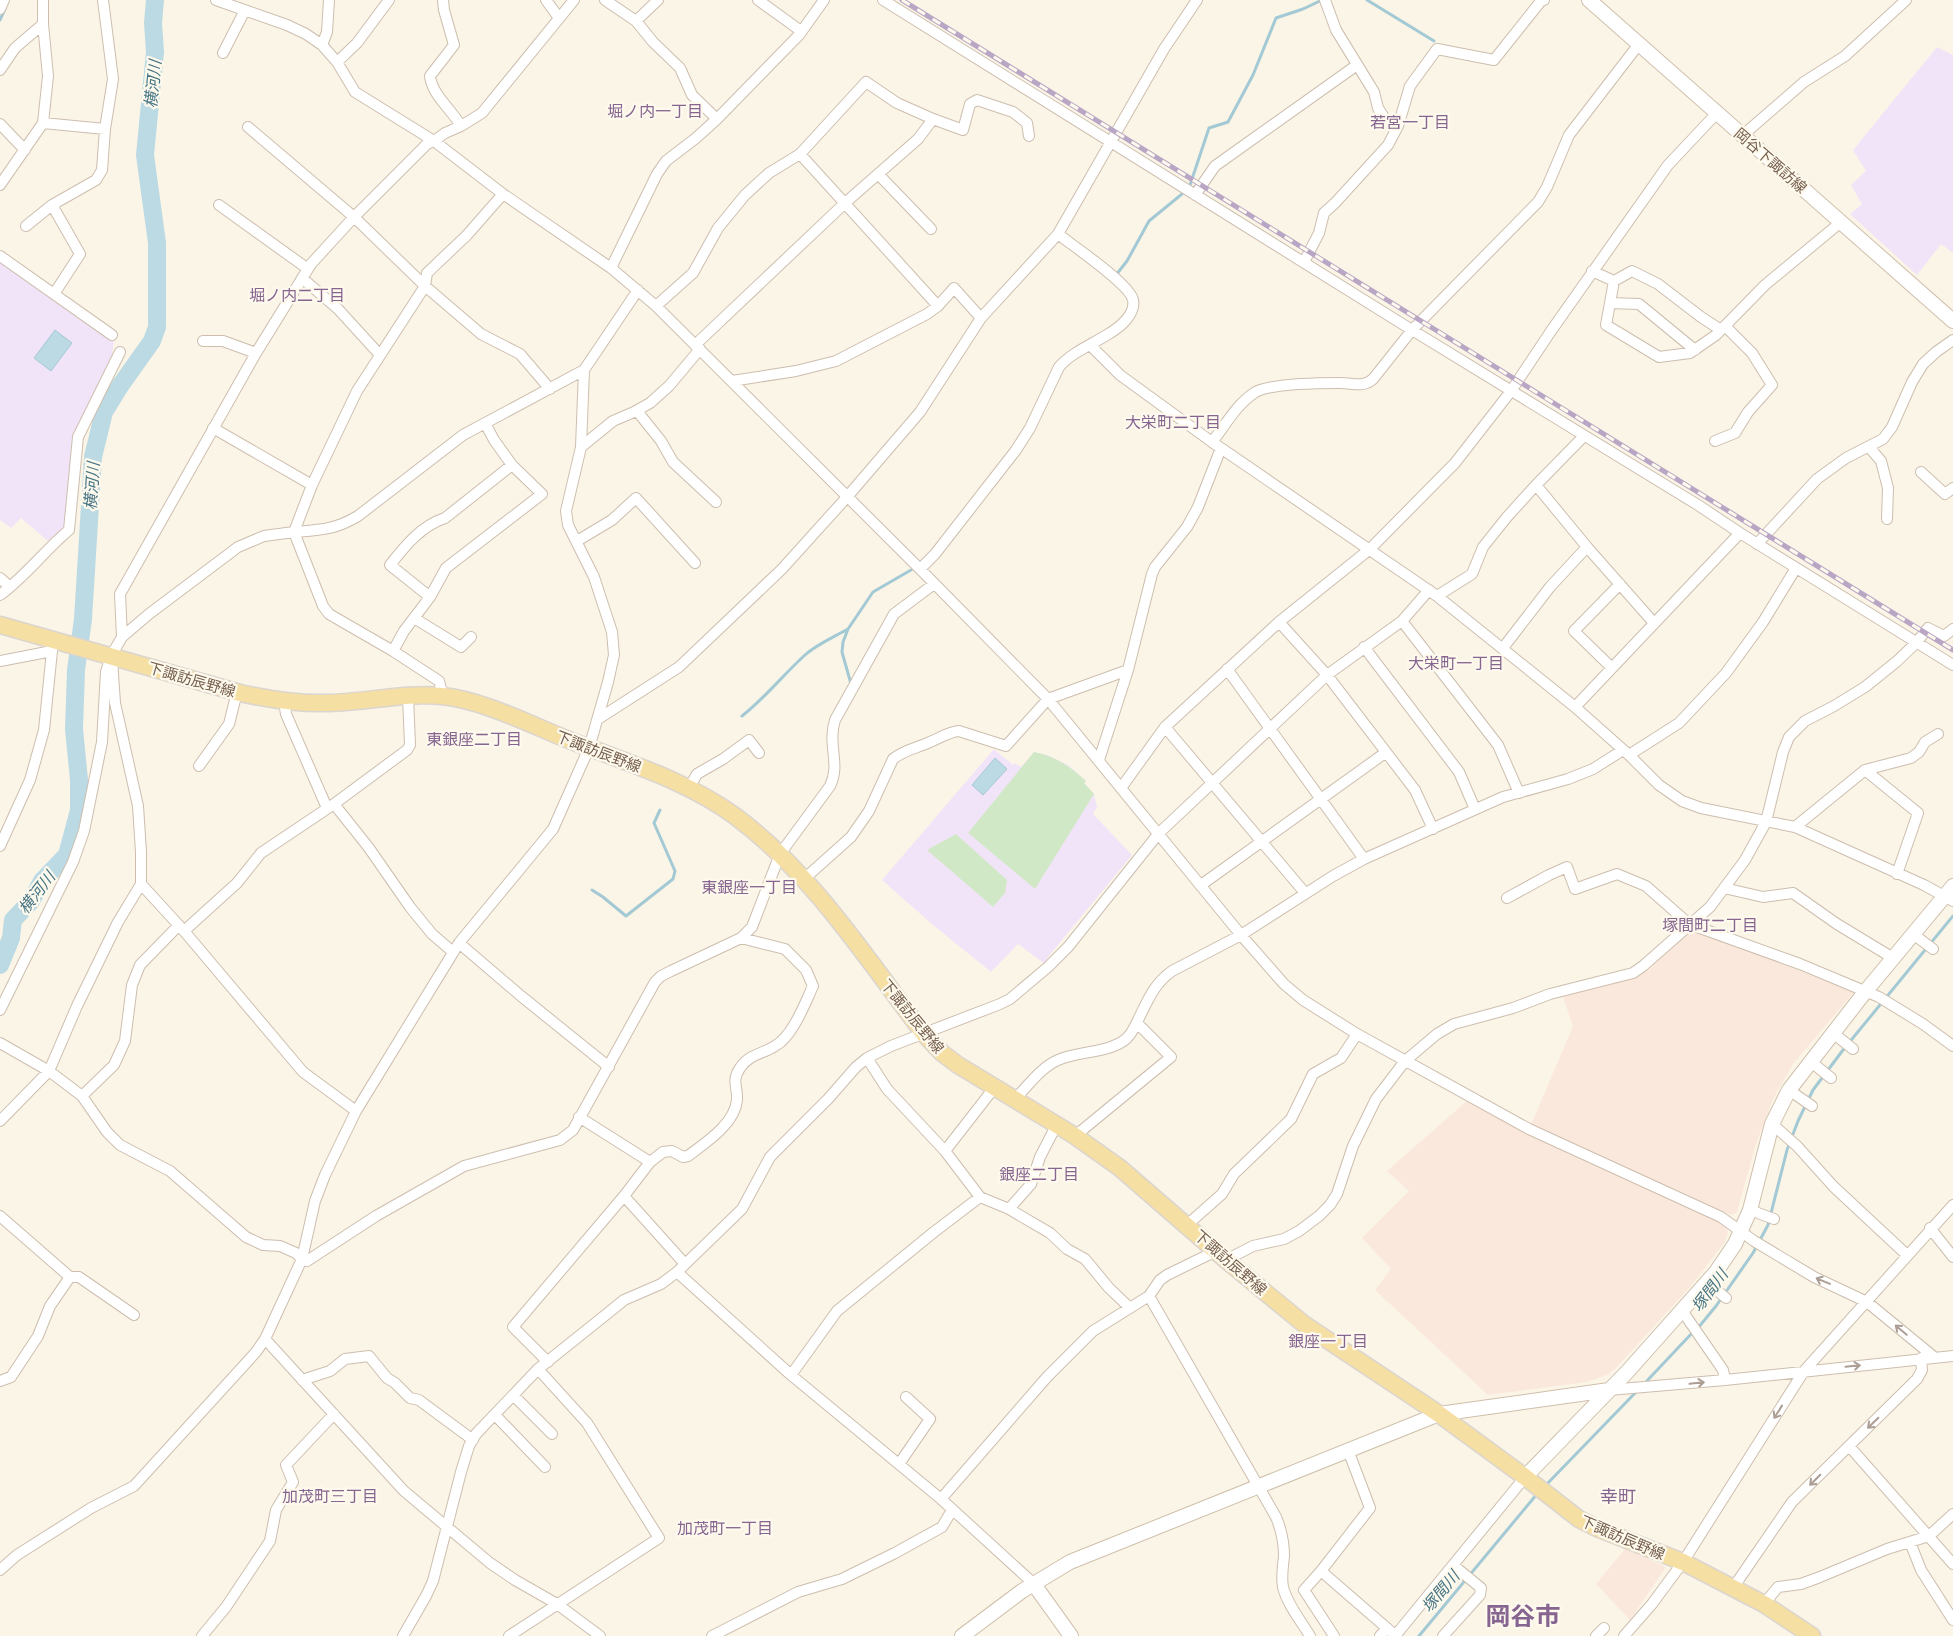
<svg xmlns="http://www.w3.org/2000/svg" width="1953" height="1636" viewBox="0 0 1953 1636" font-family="Lato,'Noto Sans JP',sans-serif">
	<rect width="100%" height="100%" fill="#fbf5e7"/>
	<path fill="#fbe8dc" d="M1689,929H1693L1854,992L1793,1064L1773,1099L1756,1144L1737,1212L1731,1215L1664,1186L1531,1125L1573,1026L1562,994L1643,973L1650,969L1659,960L1658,958Z
		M1468,1100L1571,1155L1675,1200L1724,1225L1728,1232L1725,1242L1690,1287L1615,1369L1607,1375L1587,1382L1488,1395L1375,1290L1391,1269L1362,1238L1409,1191L1387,1171Z
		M1625,1549L1666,1567L1630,1620L1596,1584Z"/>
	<path fill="#f2e4f8" d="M1937,47L1953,55V253L1941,244L1917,275L1850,214L1862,204L1851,185L1866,171L1853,150Z
		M0,262L114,339L112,355L75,436L65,528L49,542L21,518L11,528L0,520Z
		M994,749L1013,765L1015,763L1021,767L1034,752L1047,755L1068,765L1086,781L1084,783L1094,794L1097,807L1093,814L1132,855L1048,957L1045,964L1018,944L991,972L933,925L882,880Z"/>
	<path fill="#d1e8c6" d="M1034,752C1055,756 1071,767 1086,781L1084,783L1094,794L1035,889L968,833Z
		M956,834L1007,880L1005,893L993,907L927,850Z"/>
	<path fill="#bcdae4" stroke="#a3c9d5" d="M55,330L72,343L51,371L34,358Z
		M995,758L1007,769L983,795L972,785Z"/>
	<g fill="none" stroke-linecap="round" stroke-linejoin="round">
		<path stroke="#a3c9d5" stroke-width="3" d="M1367,0L1434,41
			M0,20L5,9
			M1116,275L1127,261L1149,221L1182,194L1190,185L1209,128L1228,122L1253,75L1276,18L1303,9L1322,0
			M851,684L842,652L843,642L848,629L873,592L911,570
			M742,716C766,697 783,675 805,655C817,644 834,637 848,629
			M592,890L603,897L626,916L673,879L675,871L654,823L660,810
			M1698,1328L1716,1306L1753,1253L1768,1225L1787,1150L1798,1121L1813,1090L1843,1050L1953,916
			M1644,1384L1693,1332
			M1545,1486L1638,1390
			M1419,1636L1537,1494"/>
		<path stroke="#bcdae4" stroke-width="18" d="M0,965L11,938L13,920L31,901L42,881L67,855L79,810V780L74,729L76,670L83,619L93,457L104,412L120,386L152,341L157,327V243L145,155L155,52L153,23L155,0"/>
		<g stroke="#cdbeae" stroke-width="12">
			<path id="street" d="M216,0L287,25L306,34L322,45L337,62L355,92L434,141L503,194L611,268L656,306L920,569L1048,699L1241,935L1284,984L1303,1000L1357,1034L1529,1129L1721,1217L1754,1241L1814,1277L1867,1302L1934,1357
				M443,0L444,10L454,45L430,76C432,95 452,110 461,126
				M546,0L559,18
				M605,0L636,21L653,42L680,68L692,95L717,119
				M758,0L801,31
				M883,0L1412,330L1698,505L1740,533L1953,665
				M1325,0L1336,30L1374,92L1378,108L1385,119L1398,126
				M0,9L4,0
				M636,21L658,0
				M322,45L327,32L329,0
				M223,53L245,10
				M337,62L357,43L389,0
				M0,70L15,48L43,24
				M933,119L963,130L970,104L977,100L1013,112L1027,123L1029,136
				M43,123L105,129
				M0,124L25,150
				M248,127L354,217L425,286L481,334L520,354L550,389
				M1743,135L1804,82L1845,56L1906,0
				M800,154L938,306
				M878,174L931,229
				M0,185L43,123L48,76L43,24V0
				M1195,195L1215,166L1357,65
				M219,205L308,269
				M26,226L52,205
				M0,256L112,335
				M1304,262L1319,233L1324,213L1335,203L1388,145L1398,126L1410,86L1437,49L1494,60L1541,1L1544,0
				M611,268L657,174L666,161L696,138L717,119L799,35L824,0
				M1592,271L1614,281L1632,271L1658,284L1701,317L1721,330
				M302,278L338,309L380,355
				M1614,281L1606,325L1659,357L1690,353L1716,335L1765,285L1841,222
				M54,294L80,254L52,205L96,180L102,170L105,129L113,79L103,0
				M1610,303L1639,304L1695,350
				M656,306L693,273L718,228L745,195L769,173L800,154L866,82L897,103L933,119L918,139L845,203L695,345
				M203,341H223L256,353
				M1090,345L1120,375L1212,442L1437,596L1575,707L1629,755L1659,785L1682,801L1701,808L1795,827L1924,885L1953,901
				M732,381L796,371L836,361L927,314L938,306L954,288L981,318
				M637,411L661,441L673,462L716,502
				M485,423L494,440L512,465
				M213,428L312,485
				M1715,441L1735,433L1748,412L1772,385L1752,353L1725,326
				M1212,442C1225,426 1236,405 1254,393C1269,383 1320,383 1340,383C1353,383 1363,388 1373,379L1412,330L1538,202L1547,187L1569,135L1639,44
				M581,447L613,421L634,412L650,403L669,386L700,349
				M1869,447L1881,461L1888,488L1887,519
				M1921,472L1945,494L1953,488
				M1536,485L1584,436
				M577,541L612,520L636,498L695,563
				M1757,544L1817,479L1846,458L1883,439L1892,427L1912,382L1923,364L1936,352L1953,340
				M920,569L935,554L1016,450L1030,428L1059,367C1072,352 1093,344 1110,333C1120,327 1136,314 1133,300C1130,284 1073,246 1058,234
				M0,578L10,587
				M0,595C26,576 45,550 69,530L78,437L120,352
				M1437,596L1472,574L1483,547L1507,517L1536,485L1587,547L1654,623
				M414,618L461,647L471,637
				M1402,621L1498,745L1519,793
				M1279,622L1327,675L1415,790L1433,829
				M122,637L120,594L256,353L311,264L354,217L427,144L434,141L445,133L461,126L482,113L574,0
				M1364,647L1459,772L1475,809
				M1503,648L1550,587L1587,547
				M393,651L404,631L430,597L446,568L542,494L512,465L445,518C421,526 406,545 390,565L430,597
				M112,660L115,703L138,806L141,852V884L184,931L303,1072L356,1111
				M0,661L52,651
				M1611,667L1574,631L1620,584
				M1227,669L1364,859
				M443,696L439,681L393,651L329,614L323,606L294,532C319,530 335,530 358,516L463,435L584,370L638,290
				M284,701L286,714L327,808
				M1575,707L1740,533
				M598,719L679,667L782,569L847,497L920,412L981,318L1058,234L1164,49L1197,0
				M1165,727L1305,893
				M1629,755L1679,723L1726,673L1763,622L1796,568
				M1099,760L1128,670L1152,574L1155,567L1187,527L1198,507L1221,448
				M199,766L229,724L237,692
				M1865,770L1918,813L1897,874
				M689,788L697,774L723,759L749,740L759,753
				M1121,788L1165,727L1279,622L1370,549L1455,463L1511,391L1551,331L1668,165L1717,113
				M334,804L369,848L410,907L432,934L453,952
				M1795,827L1865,770L1911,758L1919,752L1925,742L1938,734
				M0,846L30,780L44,730L53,641
				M804,879L851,837L869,811L893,759C904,750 917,748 930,742C940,738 948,732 959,731L1006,746L1048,699L1128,670
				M1201,885L1385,753
				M1724,888L1763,897L1793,893L1837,924L1893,958
				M1507,898L1549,875L1567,867L1575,889L1617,874L1646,886L1689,924L1800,964L1879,997L1923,1024L1953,1046
				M184,931L237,883L261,853L334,804L407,750L410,745L408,696
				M1913,934L1933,949
				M459,943L521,996L609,1067
				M0,1010L73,862L84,831L102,742L106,672L111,656L122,637L149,614L238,547L264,536L294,532L312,485L357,391L425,286L427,273L467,235L503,194
				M1833,1033L1853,1049
				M0,1043L49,1071L82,1096L107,1132L120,1145L170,1171L246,1237L263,1245L280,1246L296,1253L302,1259L307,1261L376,1216L464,1166L560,1140L573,1130L655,982L661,976L671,971L741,938L752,927L780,854L830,786C841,764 827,745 835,720L894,614L934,584
				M867,1058L887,1089L945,1151L980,1197L1009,1209L1050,1233L1067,1249L1085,1259L1109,1288L1130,1308
				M1810,1061L1831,1078
				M1789,1090L1812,1106
				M82,1096L114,1065L125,1041L132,985L140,965L179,925
				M1015,1099C1028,1086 1040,1068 1058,1060C1078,1051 1111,1053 1127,1038C1133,1032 1136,1024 1139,1018C1149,998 1154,984 1172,971L1241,935L1333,876L1364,859L1503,797L1568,779L1593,769L1623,750
				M579,1117L650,1162
				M0,1121L49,1071L77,1006L118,922L141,884
				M1772,1124L1797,1146L1834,1187L1907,1255
				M1075,1136L1171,1057L1137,1023
				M945,1151L994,1088
				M624,1196L685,1264
				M1009,1209L1031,1184L1040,1157L1057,1124
				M1750,1210L1774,1219
				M0,1216L70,1277H79L134,1315
				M1187,1225L1222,1194L1234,1174L1291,1119L1313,1074L1341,1058L1357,1034
				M1930,1228L1953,1257
				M1226,1260L1253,1246L1284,1239L1299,1231L1319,1216L1330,1205L1337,1194L1353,1146L1376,1099L1405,1061L1437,1034L1454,1024L1513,1008L1550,994L1633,973L1643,966L1710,907L1745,860L1766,822L1783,752L1789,737L1805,721L1834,706L1865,687L1896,662L1916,643L1928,628L1944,636L1953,629
				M677,1272L791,1375L941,1499L1033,1583
				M1708,1283L1726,1298
				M1149,1296L1276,1517C1281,1529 1284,1542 1284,1556C1283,1566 1281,1577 1283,1587C1287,1604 1301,1621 1310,1636
				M1683,1312L1723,1370L1725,1380
				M265,1339L404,1491L490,1563L515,1580L557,1604L600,1636
				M548,1362L513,1327L624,1196L650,1162L663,1152L672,1151L683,1157L688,1156C705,1143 735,1124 737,1100C738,1087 731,1081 740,1068C749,1054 763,1054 775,1046C793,1036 805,1003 813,986L806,970L785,949L741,938
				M791,1375L837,1311L934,1232L980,1197
				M302,1380L330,1371L345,1359L369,1356L387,1378L395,1383L410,1398L419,1400L473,1440
				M0,1381L11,1377L38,1336L50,1306L70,1277
				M1609,1390L1725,1380L1953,1356
				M513,1395L552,1434
				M495,1415L545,1467
				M1849,1446L1953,1564
				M1348,1450L1370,1508L1321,1571L1396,1636
				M899,1464L930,1419L906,1397
				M941,1499L1047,1377L1093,1331L1149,1296L1160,1280L1167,1275L1216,1251
				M1910,1542L1921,1570L1953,1620
				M0,1570L17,1555L91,1508L134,1486L256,1352L265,1339L302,1259L315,1201L325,1175L356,1111L459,943L553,829L589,748L608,682L614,655L612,632L594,577L568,525L566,511L581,447L584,370
				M1321,1571L1304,1590L1334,1636
				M1733,1588L1792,1502L1917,1379L1922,1370L1921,1358
				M1764,1604L1778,1587L1801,1584L1820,1577L1887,1549L1929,1536L1953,1514
				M202,1636L226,1607L270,1541L276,1510L293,1482L286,1465L334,1414
				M403,1636L426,1596L433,1581L461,1472L469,1446L476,1434L538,1369L608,1313L624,1300L661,1284L677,1272L742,1209L770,1157L828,1099L856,1067L867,1058L891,1046L1000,1004L1010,999L1048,967L1068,947L1159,833L1327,675L1402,621L1429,590
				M509,1636L659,1538L587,1423L538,1369
				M712,1636L798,1592L842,1579L895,1553L942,1527L952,1510
				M1380,1636L1387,1628
				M1395,1636L1525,1477
				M1443,1636L1480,1595L1481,1588L1453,1565
				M1596,1636L1604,1628
				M1624,1636L1652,1604L1683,1562L1804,1371L1953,1205"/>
		</g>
		<g stroke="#cfbfab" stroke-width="16">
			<path id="secondary" d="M1589,0L1953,321
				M1525,1477L1628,1371L1716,1272L1735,1244L1750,1210L1772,1124L1789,1090L1865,992L1953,886
				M1033,1583L1071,1636
				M962,1636L1022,1591L1070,1562L1439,1414L1609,1390"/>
		</g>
		<g stroke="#dbd5d1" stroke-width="19">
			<path id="primary" d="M0,625L240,693C268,699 296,704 325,703C364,703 403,692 442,696C483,700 531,725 569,740C625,762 686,780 735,816C812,873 867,959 924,1034L942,1053L958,1065L1075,1136L1120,1168L1226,1260L1305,1325L1439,1414L1525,1477L1579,1519L1599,1529L1683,1562L1764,1604L1812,1636"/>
		</g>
		<use href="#street" stroke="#fff" stroke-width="10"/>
		<use href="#secondary" stroke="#fff" stroke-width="14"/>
		<use href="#primary" stroke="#f6dfa3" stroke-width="16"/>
		<g stroke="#b9a6c5" stroke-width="5">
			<path id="rail" d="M902,0L1953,650"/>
		</g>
		<use href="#rail" stroke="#fef9ed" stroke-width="3" stroke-dasharray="9" stroke-linecap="butt"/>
	</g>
	<defs><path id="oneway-shaft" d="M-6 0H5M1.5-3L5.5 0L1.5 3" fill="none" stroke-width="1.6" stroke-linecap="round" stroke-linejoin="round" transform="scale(1.25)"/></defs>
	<g stroke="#ac9e94">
		<use href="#oneway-shaft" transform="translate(1823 1281) rotate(-157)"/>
		<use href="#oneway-shaft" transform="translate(1901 1330) rotate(-140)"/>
		<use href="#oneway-shaft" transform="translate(1853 1366) rotate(-6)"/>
		<use href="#oneway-shaft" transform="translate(1697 1383) rotate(-6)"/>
		<use href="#oneway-shaft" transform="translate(1778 1412) rotate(122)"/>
		<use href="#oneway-shaft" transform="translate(1873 1423) rotate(136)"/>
		<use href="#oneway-shaft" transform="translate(1815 1480) rotate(135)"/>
	</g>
	<g text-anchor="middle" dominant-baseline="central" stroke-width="4.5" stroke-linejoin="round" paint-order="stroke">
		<g font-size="15" fill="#745e4d" stroke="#fef9ed">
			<text transform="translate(1771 160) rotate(41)">岡谷下諏訪線</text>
			<text transform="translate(192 679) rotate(16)">下諏訪辰野線</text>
			<text transform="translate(599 751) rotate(21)">下諏訪辰野線</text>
			<text transform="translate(913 1016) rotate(51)">下諏訪辰野線</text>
			<text transform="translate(1231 1262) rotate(41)">下諏訪辰野線</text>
			<text transform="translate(1623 1537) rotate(23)">下諏訪辰野線</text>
		</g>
		<g font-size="16" font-style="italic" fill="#477585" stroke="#fef9ed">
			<text transform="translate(152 84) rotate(-84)">横河川</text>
			<text transform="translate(91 486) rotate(-86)">横河川</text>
			<text transform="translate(36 892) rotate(-52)">横河川</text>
			<text transform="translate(1709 1290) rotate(-53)">塚間川</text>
			<text transform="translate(1440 1591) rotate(-50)">塚間川</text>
		</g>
		<g font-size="16" fill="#866590" stroke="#fef9ed">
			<text x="655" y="110">堀ノ内一丁目</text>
			<text x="1410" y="121">若宮一丁目</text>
			<text x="297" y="294">堀ノ内二丁目</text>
			<text x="1173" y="421">大栄町二丁目</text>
			<text x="1456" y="662">大栄町一丁目</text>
			<text x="474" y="738">東銀座二丁目</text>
			<text x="749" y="886">東銀座一丁目</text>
			<text x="1710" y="924">塚間町二丁目</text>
			<text x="1039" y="1173">銀座二丁目</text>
			<text x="1328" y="1340">銀座一丁目</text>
			<text x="330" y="1495">加茂町三丁目</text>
			<text x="725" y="1527">加茂町一丁目</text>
		</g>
		<g font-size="18" fill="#866590" stroke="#fef9ed">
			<text x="1618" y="1496">幸町</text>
		</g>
		<g font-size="25" font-weight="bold" fill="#866590" stroke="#fef9ed">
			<text x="1523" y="1615">岡谷市</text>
		</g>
	</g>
</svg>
